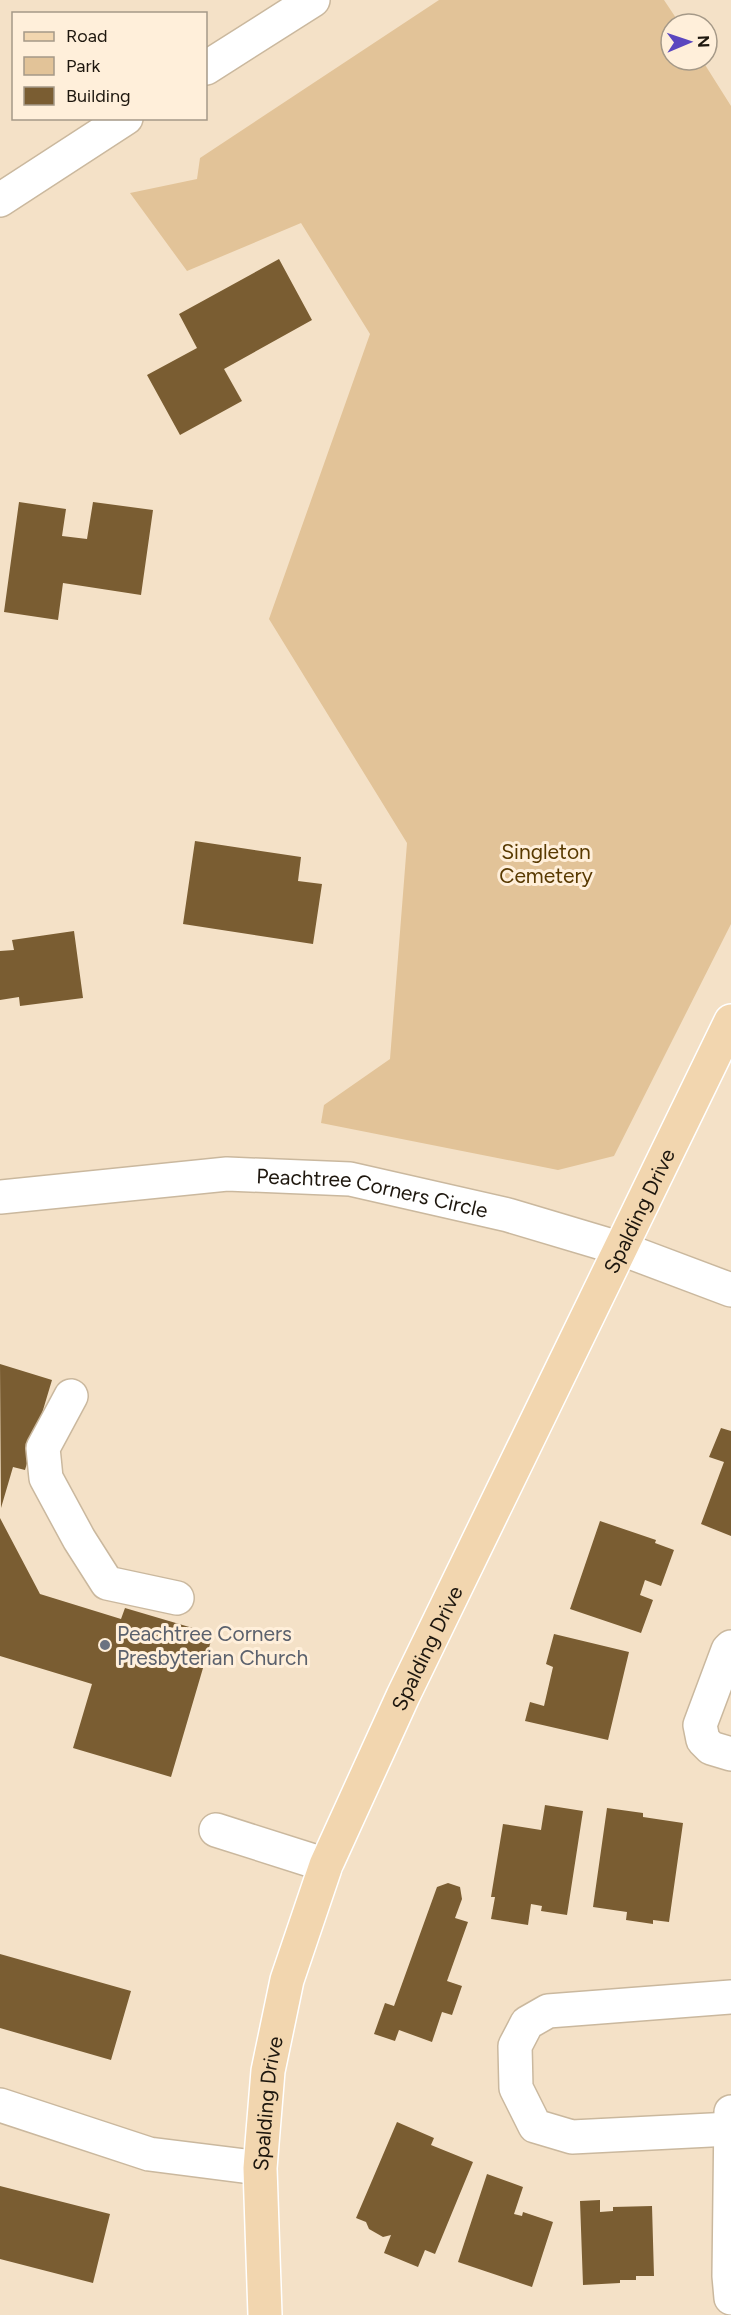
<svg xmlns="http://www.w3.org/2000/svg" width="731" height="2315" viewBox="0 0 731 2315" font-family="Figtree,sans-serif">
	<rect width="100%" height="100%" fill="#f4e1c7"/>
	<path fill="#e2c398" d="M439,0H664L680,24H671V60H702L731,106V924L614,1156L558,1170L321,1123L324,1105L390,1059L407,843L269,619L370,334L301,223L187,271L130,193L197,179L200,158Z"/>
	<path fill="#7a5d32" d="M279,259L312,320L224,369L242,401L180,435L147,375L197,348L179,314Z
		M19,502L66,509L62,536L87,539L93,502L153,510L141,595L63,583L58,620L4,612Z
		M195,841L301,857L298,881L322,884L313,944L183,924Z
		M74,931L83,998L20,1006L19,997L0,1000V951L14,950L12,940Z
		M0,1364L52,1380L25,1470L13,1467L1,1508Z
		M721,1428L731,1431V1536L701,1524L724,1462L709,1457Z
		M0,1518L40,1594L121,1619L125,1608L213,1634L171,1777L73,1748L92,1684L0,1656Z
		M600,1521L656,1540L655,1543L674,1550L661,1586L645,1580L640,1595L653,1600L641,1633L570,1609Z
		M554,1634L629,1652L608,1740L525,1721L530,1702L544,1706L553,1667L546,1664Z
		M545,1805L583,1811L567,1915L541,1911L542,1906L531,1904L528,1925L491,1919L495,1897H491L503,1824L541,1830Z
		M607,1808L643,1813V1817L683,1823L669,1922L653,1920V1924L626,1920L627,1912L593,1907Z
		M448,1883L460,1887L462,1899L455,1918L468,1922L447,1981L462,1986L452,2015L442,2012L432,2042L399,2030L395,2041L374,2034L385,2003L394,2006L437,1887Z
		M0,1954L131,1991L111,2060L0,2028Z
		M397,2122L434,2138L431,2145L473,2162L435,2254L425,2250L418,2267L384,2253L391,2235L383,2237L369,2229L366,2222L356,2218Z
		M487,2174L523,2187L514,2214L522,2216L523,2212L553,2222L532,2287L458,2262Z
		M0,2186L110,2214L93,2283L0,2259Z
		M600,2200V2212L613,2211V2207L652,2206L654,2276H636V2280H620V2283L583,2285L580,2201Z"/>
	<g fill="none" stroke-linecap="round" stroke-linejoin="round">
		<g stroke="#cab89e" stroke-width="36">
			<g id="minor">
				<path d="M206,68L313,0"/>
				<path d="M0,200L126,118"/>
				<path id="s1" d="M0,1197L227,1174L350,1179L508,1215L622,1249L731,1290"/>
				<path d="M71,1396L43,1448L46,1478L79,1539L107,1583L177,1598"/>
				<path d="M731,1647L728,1650L700,1725L703,1740L711,1748L731,1754"/>
				<path d="M216,1830L326,1865"/>
				<path d="M0,2105L149,2154L260,2168"/>
				<path d="M731,2112L729,2276L731,2298"/>
				<path d="M731,2129L572,2137L535,2126L516,2088L515,2046L527,2023L548,2011L731,1997"/>
			</g>
		</g>
		<g stroke="#fff" stroke-width="36">
			<g id="major">
				<path id="s2" d="M265,2315L260,2168L268,2071L287,1980L326,1865L403,1696L731,1021"/>
			</g>
		</g>
		<use href="#minor" stroke="#fff" stroke-width="33"/>
		<use href="#major" stroke="#f2d6af" stroke-width="33"/>
	</g>
	<circle fill="#6b7280" stroke="#ffefda" stroke-width="2" cx="105" cy="1645" r="6"/>
	<g text-anchor="middle" dominant-baseline="central" stroke-width="6" stroke-linejoin="round" paint-order="stroke">
		<g font-size="21" fill="#583900" stroke="#ffefda">
			<text x="546" y="851">Singleton<tspan x="546" dy="24">Cemetery</tspan></text>
		</g>
		<g font-size="21" fill="#1e170e" stroke="#ffefda">
			<text stroke="none"><textPath href="#s1" startOffset="375">Peachtree Corners Circle</textPath></text>
			<text stroke="none"><textPath href="#s2" startOffset="1184">Spalding Drive</textPath></text>
			<text stroke="none"><textPath href="#s2" startOffset="698">Spalding Drive</textPath></text>
			<text stroke="none"><textPath href="#s2" startOffset="212">Spalding Drive</textPath></text>
		</g>
		<g font-size="21" fill="#5b616d" stroke="#ffefda" text-anchor="start">
			<text x="117" y="1633">Peachtree Corners<tspan x="117" dy="24">Presbyterian Church</tspan></text>
		</g>
	</g>
	<rect x="12" y="12" width="195" height="108" fill="#ffefda" stroke="#a59988" stroke-width="1.5"/>
	<rect x="24" y="32" width="30" height="9" fill="#f2d6af" stroke="#a59988" stroke-width="1.5"/>
	<text x="66" y="42" font-size="18" fill="#1e170e">Road</text>
	<rect x="24" y="57" width="30" height="18" fill="#e2c398" stroke="#a59988" stroke-width="1.5"/>
	<text x="66" y="72" font-size="18" fill="#1e170e">Park</text>
	<rect x="24" y="87" width="30" height="18" fill="#7a5d32" stroke="#a59988" stroke-width="1.5"/>
	<text x="66" y="102" font-size="18" fill="#1e170e">Building</text>
	<g transform="translate(689 42) rotate(88)"><circle r="28" fill="#ffefda" stroke="#a59988" stroke-width="1.5"/>
	<path d="M0-4.5L10 22L0 15L-10 22Z" fill="#5b46bf"/>
	<text y="-9" font-size="16" font-weight="bold" text-anchor="middle" fill="#1e170e">N</text>
	</g>
</svg>
